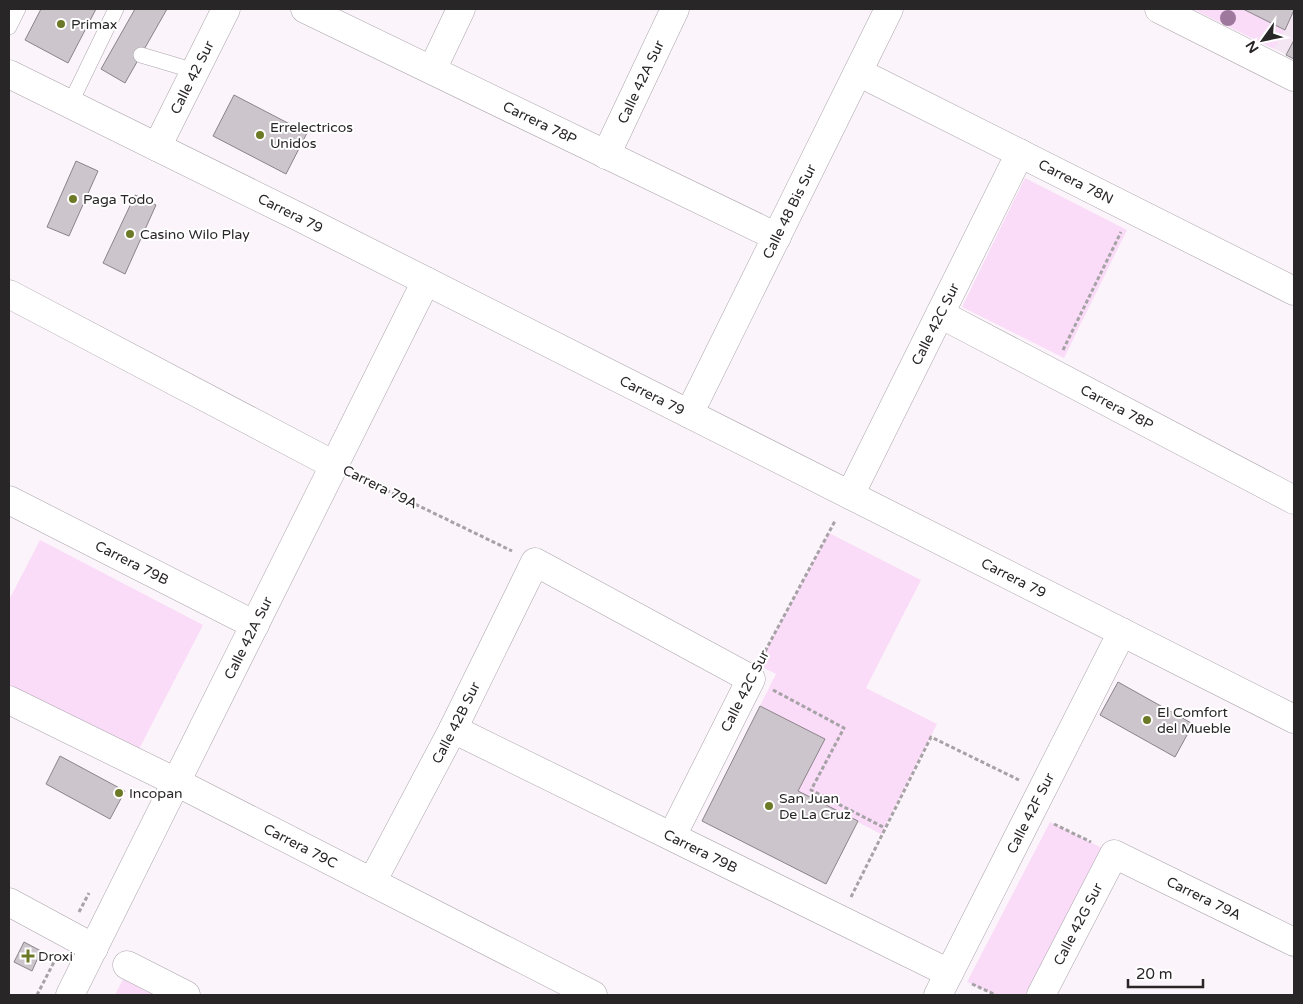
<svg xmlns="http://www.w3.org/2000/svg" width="1303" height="1004" viewBox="0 0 1303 1004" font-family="'Varela Round',sans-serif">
	<rect width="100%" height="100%" fill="#fbf4fa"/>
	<path fill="#f4e7f3" d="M1193,9H1294V59L1281,52Z"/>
	<path fill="#fadcf8" d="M1193,9H1243L1285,30L1274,49Z
		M1025,178L1127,230L1064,358L962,307Z
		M829,533L921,580L866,688L937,724L881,834L798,791L825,739L760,706L776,674L758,665Z
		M40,540L203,625L137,753L9,686V600Z
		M1050,822L1102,848L1025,995H996L967,982Z
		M123,979L154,995H115Z"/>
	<path fill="#ccc5cb" stroke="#8a848a" d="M41,9H96L68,63L25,40Z
		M135,9H167L125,83L101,69Z
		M1243,9H1294V10L1285,30Z
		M1294,40V59L1286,55Z
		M234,95L307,133L286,174L213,136Z
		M76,161L98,171L69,236L47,227Z
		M135,195L156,205L125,274L103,263Z
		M1118,682L1193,724L1175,757L1100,715Z
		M760,706L825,739L798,791L858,821L826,884L702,821Z
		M60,756L125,791L110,819L46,784Z
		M24,942L41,951L32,971L14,962Z"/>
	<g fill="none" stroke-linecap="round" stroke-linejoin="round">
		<g stroke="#aba5ab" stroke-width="16">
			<path id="lane" d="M9,27L18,9
				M141,55L195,71
				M70,104L116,9"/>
		</g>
		<g stroke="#aba5ab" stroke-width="29">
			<g id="street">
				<path id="s1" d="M305,9L777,237"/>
				<path d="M1159,9L1294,77"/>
				<path d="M432,70L461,9"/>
				<path id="s2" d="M858,72L1294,291"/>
				<path id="s3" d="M606,155L675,9"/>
				<path d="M9,294L334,465"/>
				<path id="s4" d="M940,314L1294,500"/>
				<path id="s5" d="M689,414L889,9"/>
				<path id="s6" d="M850,495L1020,153"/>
				<path id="s7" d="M9,500L255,625"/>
				<path id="s8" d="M9,700L176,782L593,995"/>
				<path id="s9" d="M453,729L949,973"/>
				<path id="s10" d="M372,882L453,729L535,562L751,679L672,836"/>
				<path d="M9,902L94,948"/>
				<path d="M127,965L186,995"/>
				<path id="s11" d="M938,995L1122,632"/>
				<path id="s12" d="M1041,995L1114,854L1294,942"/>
			</g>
		</g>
		<g stroke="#aba5ab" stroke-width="29">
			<g id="secondary">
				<path id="s13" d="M9,74L297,216L1294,719"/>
				<path id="s14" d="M157,147L226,9"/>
				<path id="s15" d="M70,995L426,281"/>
			</g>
		</g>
		<path stroke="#a7a2a6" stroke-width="3" stroke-dasharray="4 2.5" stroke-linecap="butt" d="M1063,350L1121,232
			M357,476L512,551
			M762,657L835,521
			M773,690L844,728L811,790L885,828
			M1054,824L1091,842
			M851,897L931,737L1019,780
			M79,912L89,893
			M972,984L996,995
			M37,995L56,958"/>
		<use href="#lane" stroke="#fff" stroke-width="15"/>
		<use href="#street" stroke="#fff" stroke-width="28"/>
		<use href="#secondary" stroke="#fff" stroke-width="28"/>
	</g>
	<circle fill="#9e789d" cx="1228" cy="18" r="8"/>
	<g fill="#6c7a27" stroke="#fff" stroke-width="2">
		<circle cx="61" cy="24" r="5"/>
		<circle cx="260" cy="135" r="5"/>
		<circle cx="73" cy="199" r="5"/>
		<circle cx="130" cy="234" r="5"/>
		<circle cx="1147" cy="720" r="5"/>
		<circle cx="119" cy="793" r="5"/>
		<circle cx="769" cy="806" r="5"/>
		<path d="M25.5 948.5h5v5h5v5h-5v5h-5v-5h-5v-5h5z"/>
	</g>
	<g text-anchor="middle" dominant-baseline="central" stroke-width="4" stroke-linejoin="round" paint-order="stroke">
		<g font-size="14" fill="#292628" stroke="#fff" text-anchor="start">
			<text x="71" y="24">Primax</text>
			<text x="270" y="127">Errelectricos<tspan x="270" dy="16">Unidos</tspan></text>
			<text x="83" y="199">Paga Todo</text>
			<text x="140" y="234">Casino Wilo Play</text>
			<text x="1157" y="712">El Comfort<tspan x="1157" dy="16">del Mueble</tspan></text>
			<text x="129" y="793">Incopan</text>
			<text x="779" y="798">San Juan<tspan x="779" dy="16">De La Cruz</tspan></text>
			<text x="38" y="956">Droxi</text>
		</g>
		<g font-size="14" fill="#292628" stroke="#fff">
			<text stroke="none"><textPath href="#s14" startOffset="78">Calle 42 Sur</textPath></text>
			<text stroke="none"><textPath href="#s3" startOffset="81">Calle 42A Sur</textPath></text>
			<text stroke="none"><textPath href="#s1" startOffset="261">Carrera 78P</textPath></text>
			<text stroke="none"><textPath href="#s2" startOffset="244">Carrera 78N</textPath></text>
			<text stroke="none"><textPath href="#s5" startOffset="226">Calle 48 Bis Sur</textPath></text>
			<text stroke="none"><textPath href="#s13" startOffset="314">Carrera 79</textPath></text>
			<text stroke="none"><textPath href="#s6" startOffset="191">Calle 42C Sur</textPath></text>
			<text stroke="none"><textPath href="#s13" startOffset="719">Carrera 79</textPath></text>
			<text stroke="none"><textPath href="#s4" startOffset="200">Carrera 78P</textPath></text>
			<text transform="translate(380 487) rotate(26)">Carrera 79A</text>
			<text stroke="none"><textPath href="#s7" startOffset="138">Carrera 79B</textPath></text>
			<text stroke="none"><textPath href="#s13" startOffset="1124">Carrera 79</textPath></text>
			<text stroke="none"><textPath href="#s15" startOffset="399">Calle 42A Sur</textPath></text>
			<text transform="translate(745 691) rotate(-63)">Calle 42C Sur</text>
			<text stroke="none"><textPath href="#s10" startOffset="180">Calle 42B Sur</textPath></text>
			<text stroke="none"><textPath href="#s11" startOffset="204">Calle 42F Sur</textPath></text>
			<text stroke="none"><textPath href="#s8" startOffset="326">Carrera 79C</textPath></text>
			<text stroke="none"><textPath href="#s9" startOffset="276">Carrera 79B</textPath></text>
			<text stroke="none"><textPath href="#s12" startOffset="259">Carrera 79A</textPath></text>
			<text stroke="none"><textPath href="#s12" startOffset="80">Calle 42G Sur</textPath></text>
		</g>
	</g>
	<rect width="1303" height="1004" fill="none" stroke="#292628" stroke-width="20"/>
	<g transform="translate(1263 40) rotate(237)" stroke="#ffffff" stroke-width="4" paint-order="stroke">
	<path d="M0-4L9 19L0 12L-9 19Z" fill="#292628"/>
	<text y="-8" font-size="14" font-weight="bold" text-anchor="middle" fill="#292628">N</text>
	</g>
	<path d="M1128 979v8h75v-8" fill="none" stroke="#292628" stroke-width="2.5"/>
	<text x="1136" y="979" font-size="15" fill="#292628" stroke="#ffffff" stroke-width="4" paint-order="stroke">20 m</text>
</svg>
